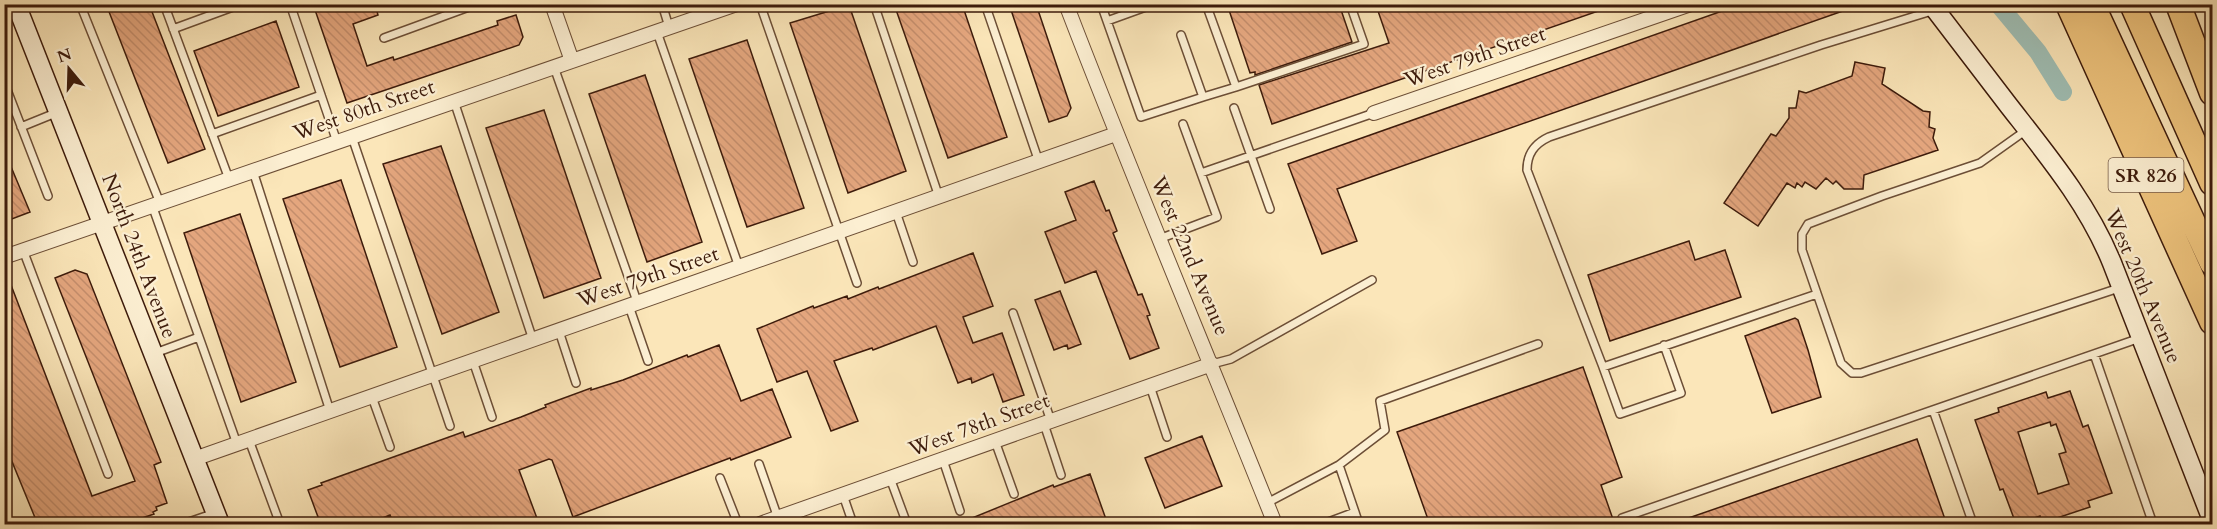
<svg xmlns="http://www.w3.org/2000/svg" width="2217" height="529" viewBox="0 0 2217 529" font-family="Cardo,serif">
	<defs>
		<pattern id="building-back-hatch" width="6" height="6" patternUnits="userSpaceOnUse" patternTransform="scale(1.5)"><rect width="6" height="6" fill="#e4a67e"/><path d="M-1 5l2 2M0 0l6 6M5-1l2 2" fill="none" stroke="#c48e6c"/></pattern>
	</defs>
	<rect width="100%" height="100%" fill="#fbe6b9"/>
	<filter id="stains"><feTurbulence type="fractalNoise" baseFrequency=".00333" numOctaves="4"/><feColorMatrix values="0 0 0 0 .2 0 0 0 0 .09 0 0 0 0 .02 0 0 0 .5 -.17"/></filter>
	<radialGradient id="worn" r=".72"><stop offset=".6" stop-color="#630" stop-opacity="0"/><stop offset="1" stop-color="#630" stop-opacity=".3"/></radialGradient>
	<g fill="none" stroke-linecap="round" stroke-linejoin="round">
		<path stroke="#9fbeb4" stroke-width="18" d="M1998,4L2038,52L2063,92"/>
	</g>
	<path fill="url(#building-back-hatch)" stroke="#3d1b0b" stroke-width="1.5" fill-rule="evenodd" d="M106,4H149L205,149L168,163Z
		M313,4H375L378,15L353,24L367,66L393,57L394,60L498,25L497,21L516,15L523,37L519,45L347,103Z
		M894,4H962L1007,137L948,158Z
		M1009,4H1036L1071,108L1067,116L1049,122Z
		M1227,4H1339L1352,42L1255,75V72L1250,73Z
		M1396,4H1610V7L1272,124L1259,85L1389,43L1378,11Z
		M1742,4H1856L1857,6L1337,189L1357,241L1322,254L1288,164Z
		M849,5L906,171L848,193L790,23Z
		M276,21L299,87L218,116L194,51Z
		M747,40L804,208L747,227L689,59Z
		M1855,62L1885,68L1882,84L1923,111L1930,112L1929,127L1935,129L1933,138L1938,150L1864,175L1863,189H1844L1836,181L1833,184L1826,178L1816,189L1805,182L1802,187L1797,183L1795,188L1787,183L1758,226L1724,203L1771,134L1776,136L1789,118V108H1796L1799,91L1806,93L1852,76Z
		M645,75L702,242L647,262L589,94Z
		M544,110L601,278L544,298L486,128Z
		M441,146L499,312L442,334L383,164Z
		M4,150L30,212L4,222Z
		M341,180L397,347L340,367L283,199Z
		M1094,181L1106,211L1109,210L1117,231L1113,233L1138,295L1142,294L1150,315L1147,316L1159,348L1130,359L1096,271L1065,283L1045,232L1076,220L1065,192Z
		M240,214L296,382L241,402L184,233Z
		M1689,241L1695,260L1725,250L1741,297L1610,341L1588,275Z
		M973,253L993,306L963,317L973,343L1002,333L1024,395L1003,402L993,374L972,383L971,378L958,383L936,326L873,350L872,348L834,361L858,421L831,431L807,371L777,382L757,329L813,306L814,308L847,296L848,299L878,287L879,289Z
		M75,270L87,274L161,462L154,465L167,503L156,507L157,510L153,512L154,514L122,525H38L4,442L6,272L92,496L135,481L55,278Z
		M1060,291L1081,344L1068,349L1067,345L1054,350L1035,300Z
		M1795,318L1798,320L1808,350L1821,397L1772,413L1745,336Z
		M719,345L741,401L772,389L791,437L731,460L730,458L573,517L552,460L549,459L519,470L538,521L528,525H394L390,515L365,525H321L308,490L322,485L321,483L463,432L465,437L521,417L546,407L545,405L591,388V390L623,380L687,355L688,357Z
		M1583,367L1622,477L1601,485L1615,525H1430L1397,432Z
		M2070,391L2083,427L2088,425L2112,493L2088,501L2090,507L2042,523L2040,516L2016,524L2003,489L2000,490L1975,420L1999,412L1998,408L2046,392L2048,398ZM2050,422L2051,426L2056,424L2066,452L2059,454L2069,484L2038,494L2018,432Z
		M1202,436L1222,486L1165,508L1145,458Z
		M1917,439L1947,525H1678L1677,522Z
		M1090,474L1108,525H955L1053,485L1054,487Z"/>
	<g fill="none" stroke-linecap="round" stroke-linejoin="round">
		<g stroke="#6c4e36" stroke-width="10">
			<path id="lane" d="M80,4L160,203
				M164,4L229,179
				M290,4L337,142
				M662,4L669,27
				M760,4L857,283
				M874,4L939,197
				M985,4L1039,162
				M1101,4L1107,21L1154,4
				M601,7L609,4
				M1107,21L1141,117L1203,97
				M173,29L241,4
				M657,32L739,267
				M1181,35L1203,97L1236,87L1206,4
				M384,38L477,4
				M554,67L638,304
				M4,82L48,196
				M1236,87L1364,44L1350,4
				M454,101L533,340
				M1234,108L1270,209
				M21,127L58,112
				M2025,131L1980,163L1882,196L1808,224L1802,234V250L1841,363L1852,373H1861L2119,288
				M212,134L321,95
				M352,137L450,426
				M253,171L330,411
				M1201,173L1374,113
				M152,205L199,337L155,353
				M896,212L913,262
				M1159,239L1217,217L1183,124
				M23,250L108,474
				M1817,294L1603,367L1527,170C1527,154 1534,144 1549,137L1821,45L1935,10
				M629,306L648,361
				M1013,313L1051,421
				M559,331L576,383
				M199,337L237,444
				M2094,354L2153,524
				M473,361L492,417
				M1212,364L1231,359L1372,280
				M1603,367L1620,414L1681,393L1664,345
				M1150,386L1167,437
				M372,397L390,447
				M1933,410L1973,524
				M1044,424L1061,475
				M249,440L280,524
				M995,441L1014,494
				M943,460L960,511
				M759,464L778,518
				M720,478L738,524
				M890,478L907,524
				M843,495L853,524
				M4,502V503
				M1267,503L1339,465
				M183,524L215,513
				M1323,524L1355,512
				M1359,524L1339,465L1385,430L1380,401L1538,344
				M1625,524L1622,518L2140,338"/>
		</g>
		<g stroke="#6c4e36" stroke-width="16">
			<path id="street" d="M552,4L572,61
				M1066,4C1133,179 1206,351 1275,524
				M1374,113L1691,4
				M4,257L737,4
				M194,459L1116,134
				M760,524L1212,364"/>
		</g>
		<g stroke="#3d1b0b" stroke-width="21">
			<path id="secondary" d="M16,4L220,524
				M1931,4C1957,38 1983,72 2009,106C2048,156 2088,204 2112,263L2212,520"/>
		</g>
		<g stroke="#3d1b0b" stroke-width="27">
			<path id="highway" d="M2068,4L2212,322
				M2092,4L2212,263
				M2132,4L2212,183
				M2178,4L2212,93"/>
		</g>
		<use href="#lane" stroke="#fcefd2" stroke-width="7"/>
		<use href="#street" stroke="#fcefd2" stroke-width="14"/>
		<use href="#secondary" stroke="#fcefd2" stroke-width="18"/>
		<use href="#highway" stroke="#eec37c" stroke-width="24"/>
	</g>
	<g text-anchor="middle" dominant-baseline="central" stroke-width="4.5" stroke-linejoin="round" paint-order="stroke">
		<rect fill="#fcefd2" stroke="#765b47" stroke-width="1.5" x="2108.5" y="158" width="75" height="34" rx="4.5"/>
		<g font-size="20" font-weight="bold" fill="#3d1b0b">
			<text x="2146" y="175">SR 826</text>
		</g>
		<g font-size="21" fill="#3d1b0b" stroke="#fcefd2">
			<text transform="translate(1475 57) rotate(-19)">West 79th Street</text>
			<text transform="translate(364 110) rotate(-19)">West 80th Street</text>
			<text transform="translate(139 256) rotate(69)">North 24th Avenue</text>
			<text transform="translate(1190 256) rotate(67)">West 22nd Avenue</text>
			<text transform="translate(648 277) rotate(-19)">West 79th Street</text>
			<text transform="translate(2143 286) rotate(67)">West 20th Avenue</text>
			<text transform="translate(979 425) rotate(-20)">West 78th Street</text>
		</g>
	</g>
	<rect width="2217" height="529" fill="none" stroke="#fbe6b9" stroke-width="24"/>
	<rect x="6" y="6" width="2205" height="517" fill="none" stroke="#3d1b0b" stroke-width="3"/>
	<rect x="12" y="12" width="2193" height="505" fill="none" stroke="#3d1b0b" stroke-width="1.5"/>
	<g transform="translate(69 69) rotate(341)" stroke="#fcefd2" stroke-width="4.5" paint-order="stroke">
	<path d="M0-4.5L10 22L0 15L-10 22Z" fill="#3d1b0b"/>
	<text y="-9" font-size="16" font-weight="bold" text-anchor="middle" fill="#3d1b0b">N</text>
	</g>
	<rect width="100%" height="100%" filter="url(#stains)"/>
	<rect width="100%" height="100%" fill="url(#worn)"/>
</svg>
